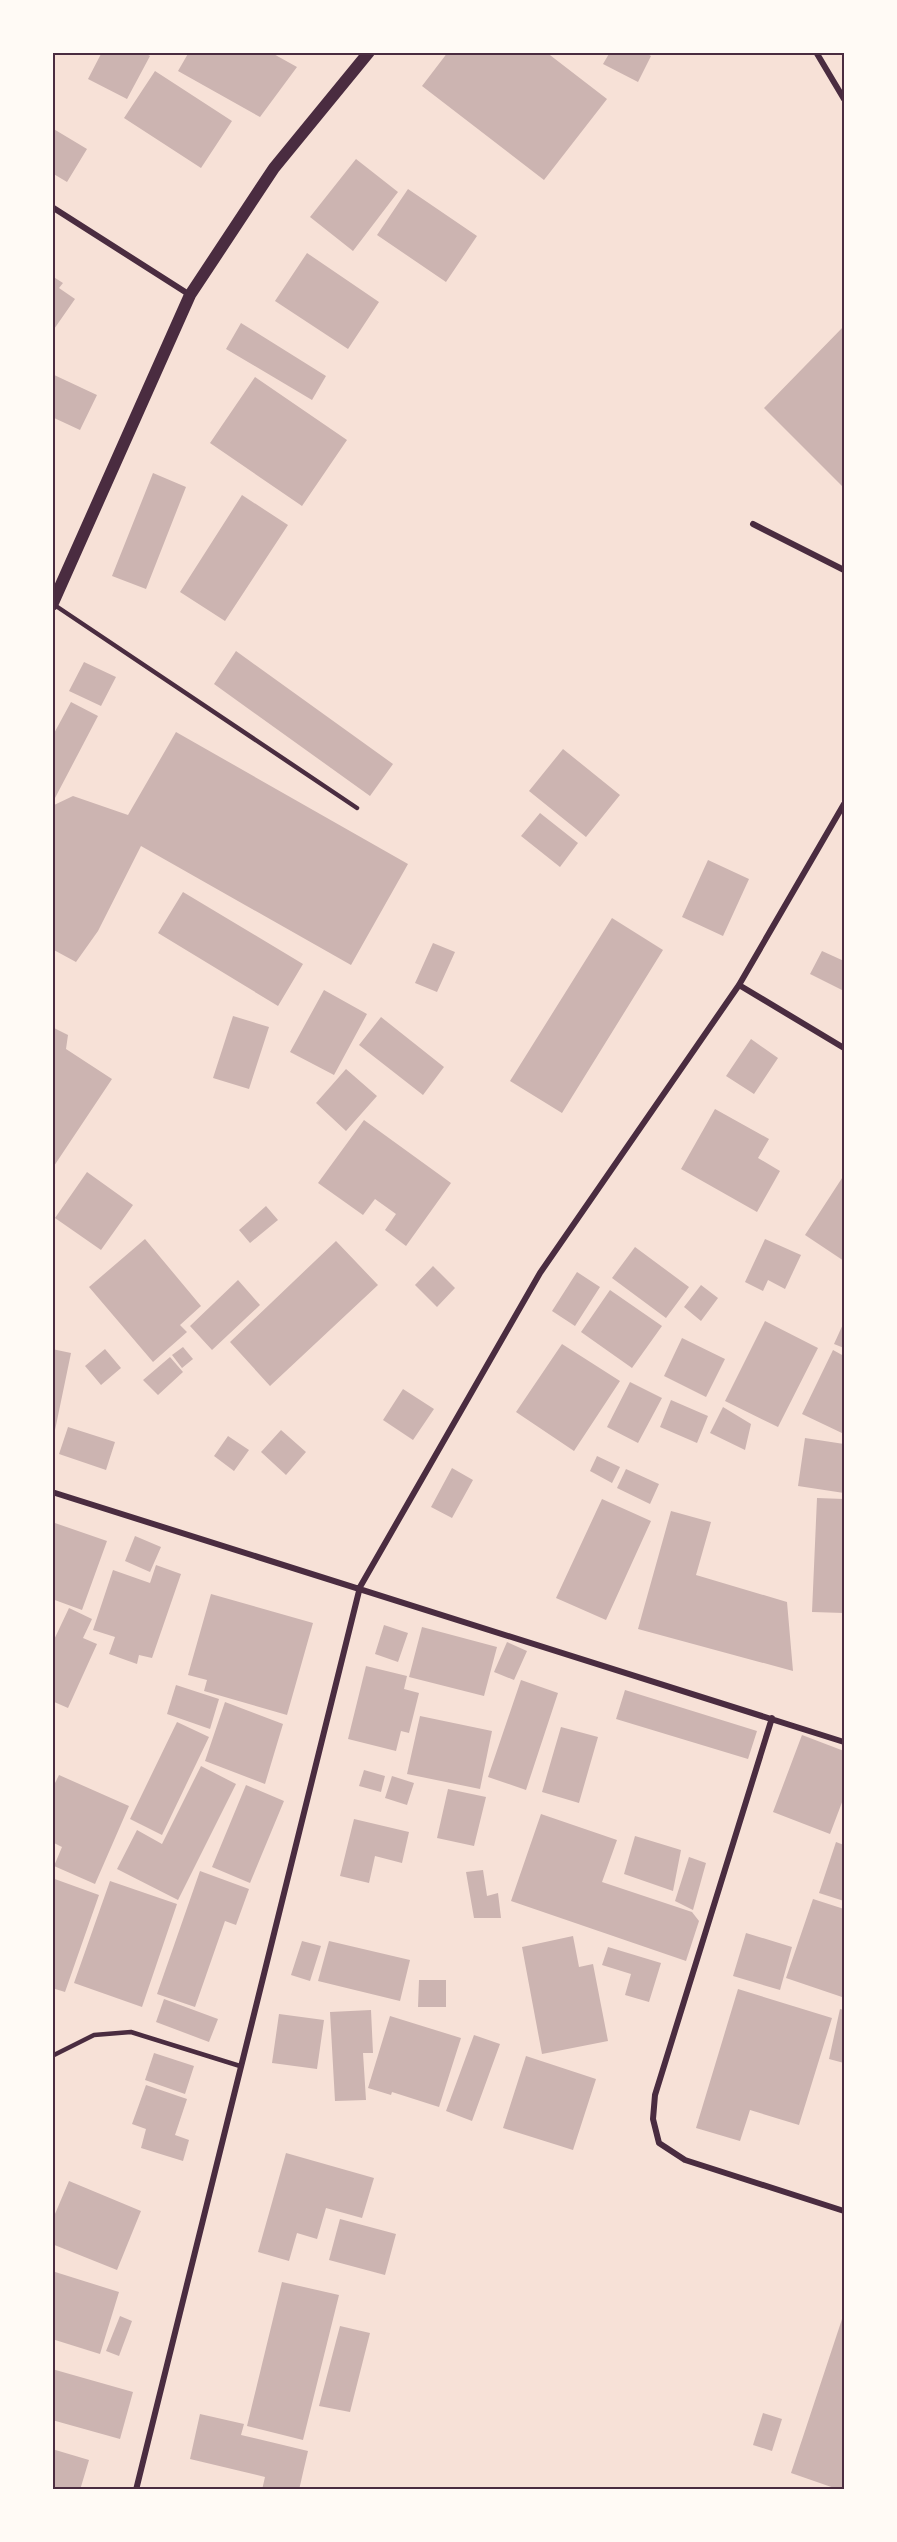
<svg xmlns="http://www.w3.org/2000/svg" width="897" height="2542" viewBox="0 0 897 2542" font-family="Jost,sans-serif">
	<rect width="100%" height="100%" fill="#f7e1d7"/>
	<path fill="#ccb4b1" d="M102,52H143L150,56L127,99L88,79Z
		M189,52H270L297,67L260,117L178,71Z
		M448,52H546L607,99L544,180L422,86Z
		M610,52H644L651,56L638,82L603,64Z
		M155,71L232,121L201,168L124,118Z
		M52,128L87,149L67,182L52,173Z
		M356,159L398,192L353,251L310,217Z
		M408,189L477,236L446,282L377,235Z
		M307,253L379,302L348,349L275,301Z
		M52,276L63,283L59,288L75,299L52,332Z
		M241,323L326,376L312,400L226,349Z
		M844,326V488L764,408Z
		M52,374L97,395L80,430L52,417Z
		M255,377L347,440L302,506L210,443Z
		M153,473L186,487L146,589L112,576Z
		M242,495L288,525L225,621L180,592Z
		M236,651L393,764L370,796L214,684Z
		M84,662L116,677L101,706L69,691Z
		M71,702L98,716L55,798L52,796V737Z
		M176,732L408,864L351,965L141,846L98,931L76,962L52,949V806L73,796L128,815Z
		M563,749L620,795L586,837L529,791Z
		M540,813L578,843L560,867L521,836Z
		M708,860L749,879L723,936L682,917Z
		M183,892L303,964L278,1006L158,933Z
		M612,918L663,950L562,1113L510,1081Z
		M433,943L455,952L437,992L415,983Z
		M822,951L844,961V991L810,974Z
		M324,990L367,1014L334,1075L290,1052Z
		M233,1016L269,1027L249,1089L213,1078Z
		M381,1017L444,1067L423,1095L359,1045Z
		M52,1027L68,1035L66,1049L112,1079L52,1169Z
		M751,1039L778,1058L754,1094L726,1076Z
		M346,1069L377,1096L346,1131L316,1103Z
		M715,1109L769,1139L758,1158L780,1171L757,1212L681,1169Z
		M364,1120L451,1183L406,1246L385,1230L396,1214L375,1199L363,1215L318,1183Z
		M87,1172L133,1205L101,1250L55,1218Z
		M844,1175V1261L805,1235Z
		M266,1206L278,1220L250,1243L239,1230Z
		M145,1239L201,1306L180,1325L187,1332L153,1362L89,1287Z
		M765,1239L801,1255L785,1289L768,1280L763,1291L745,1282Z
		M336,1241L378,1285L270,1386L230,1342Z
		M635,1247L689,1287L666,1318L612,1278Z
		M433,1266L455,1288L437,1307L415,1285Z
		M577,1272L600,1287L575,1326L552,1311Z
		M238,1280L260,1305L212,1350L190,1326Z
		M701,1285L718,1298L701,1321L684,1307Z
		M610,1290L662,1326L632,1368L581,1332Z
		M765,1321L818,1348L778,1427L725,1401Z
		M844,1322V1348L834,1344Z
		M682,1338L725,1359L706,1397L664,1376Z
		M562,1344L620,1381L574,1451L516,1412Z
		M183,1347L193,1359L182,1368L172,1355Z
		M52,1349L71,1353L54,1435H52Z
		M105,1349L121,1368L101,1385L85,1366Z
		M833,1350L844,1356V1434L802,1414Z
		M170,1357L183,1372L158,1395L143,1380Z
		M630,1382L662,1398L638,1443L607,1427Z
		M403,1389L434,1409L413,1440L383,1420Z
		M671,1400L708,1416L697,1443L660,1427Z
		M723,1407L751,1424L745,1450L710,1433Z
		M68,1427L115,1442L106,1470L59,1454Z
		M281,1430L306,1452L286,1475L261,1452Z
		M228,1436L249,1450L234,1471L214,1456Z
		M805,1438L844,1444V1493L798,1486Z
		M597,1456L620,1467L612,1483L590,1471Z
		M452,1468L473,1480L452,1518L431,1507Z
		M626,1469L659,1484L650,1504L617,1488Z
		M817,1498L844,1499V1613L812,1612Z
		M602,1499L651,1521L606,1620L556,1598Z
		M671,1511L711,1522L696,1575L787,1602L793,1671L638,1629Z
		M52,1522L107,1541L82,1610L52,1599Z
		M135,1536L161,1547L150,1572L125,1561Z
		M156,1565L181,1574L152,1658L139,1655L137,1664L109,1654L115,1637L93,1630L113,1570L150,1583Z
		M211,1594L313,1623L287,1715L204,1691L207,1680L188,1675Z
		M69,1608L92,1619L83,1638L97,1644L68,1708L52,1701V1644Z
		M384,1625L408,1633L398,1662L375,1654Z
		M422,1627L497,1647L484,1696L409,1677Z
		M507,1642L527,1651L514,1680L494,1672Z
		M366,1666L407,1676L404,1689L419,1693L409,1733L401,1731L396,1751L348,1739Z
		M521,1680L558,1693L526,1790L488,1777Z
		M176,1685L219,1699L210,1729L167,1714Z
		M625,1690L757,1731L748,1759L616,1719Z
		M225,1702L283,1724L265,1784L205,1761Z
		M420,1716L492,1731L480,1789L407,1774Z
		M177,1722L209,1737L162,1835L130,1819Z
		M561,1727L598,1737L579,1803L542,1792Z
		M802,1735L844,1751V1797L830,1834L773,1812Z
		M201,1766L236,1784L178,1900L117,1869L137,1830L162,1844Z
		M364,1770L385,1776L381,1792L359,1786Z
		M59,1775L129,1806L95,1884L54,1866L62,1847L52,1842V1789Z
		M392,1776L414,1783L407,1805L385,1798Z
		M246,1785L284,1801L250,1883L212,1867Z
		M448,1789L486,1797L474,1846L437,1838Z
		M541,1814L617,1840L602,1882L692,1912L699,1921L686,1961L511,1901Z
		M354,1819L409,1832L402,1863L375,1856L369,1883L340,1876Z
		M635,1836L681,1850L673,1891L624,1874Z
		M836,1842L844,1845V1901L819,1893Z
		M689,1857L706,1863L693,1910L675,1901Z
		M483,1870L487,1896L498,1893L501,1918H474L466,1872Z
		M200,1871L249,1889L236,1925L225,1921L195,2007L157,1994Z
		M52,1878L99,1895L65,1992L52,1988Z
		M110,1881L177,1904L142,2007L74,1983Z
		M813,1899L844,1909V1991L842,1997L786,1978Z
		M746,1933L792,1947L780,1990L733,1976Z
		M573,1936L579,1967L593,1964L608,2041L542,2054L522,1947Z
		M302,1941L321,1946L310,1981L291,1975Z
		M329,1941L410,1960L400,2001L318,1981Z
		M608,1947L661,1963L649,2002L625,1995L631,1974L602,1965Z
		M419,1980H446V2007H418Z
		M738,1989L832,2018L799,2125L750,2110L740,2141L696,2128Z
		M164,1999L218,2019L209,2042L156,2022Z
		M840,2009L844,2010V2063L829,2059Z
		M371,2010L373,2053H363L366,2100L335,2101L330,2012Z
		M279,2014L324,2020L317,2069L272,2063Z
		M390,2016L461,2038L439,2107L392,2092L391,2095L368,2088Z
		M474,2035L500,2044L472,2121L446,2111Z
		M154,2053L194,2066L185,2094L145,2080Z
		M526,2056L596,2079L573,2150L503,2128Z
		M146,2085L187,2099L175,2135L189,2140L183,2161L141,2148L146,2129L132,2124Z
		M286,2153L374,2178L362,2218L326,2208L317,2239L297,2233L289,2261L258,2252Z
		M69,2181L141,2211L117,2270L52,2244V2221Z
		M340,2219L396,2234L385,2275L329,2260Z
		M52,2271L119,2292L100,2354L52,2339Z
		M282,2282L339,2295L303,2440L247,2426Z
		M844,2313V2490H840L791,2473Z
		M120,2316L132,2321L119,2356L106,2351Z
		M340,2326L370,2333L350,2412L319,2406Z
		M52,2369L133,2392L120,2439L52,2420Z
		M763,2413L782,2419L772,2451L753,2445Z
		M200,2414L244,2424L241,2435L308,2451L299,2490H262L265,2477L190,2459Z
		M52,2449L89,2460L80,2490H52Z"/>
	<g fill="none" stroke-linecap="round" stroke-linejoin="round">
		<path stroke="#4a2c40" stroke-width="4.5" d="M53,604L357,808
			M52,2056L94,2035L131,2032L240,2066"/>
		<path stroke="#4a2c40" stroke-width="6" d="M816,52L844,99
			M52,207L190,295
			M753,524L844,570
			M739,985L844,1048
			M52,1492L844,1742
			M772,1718L655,2095L653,2119L659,2143L685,2160L844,2211
			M136,2490L360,1587L540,1273L739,985L844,804"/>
		<path stroke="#4a2c40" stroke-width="12" d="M52,605L190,295L274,168L369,52"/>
	</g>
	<rect width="897" height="2542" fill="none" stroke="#fffaf5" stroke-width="108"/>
	<rect x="54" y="54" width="789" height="2434" fill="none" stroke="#4a2c40" stroke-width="2"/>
</svg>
